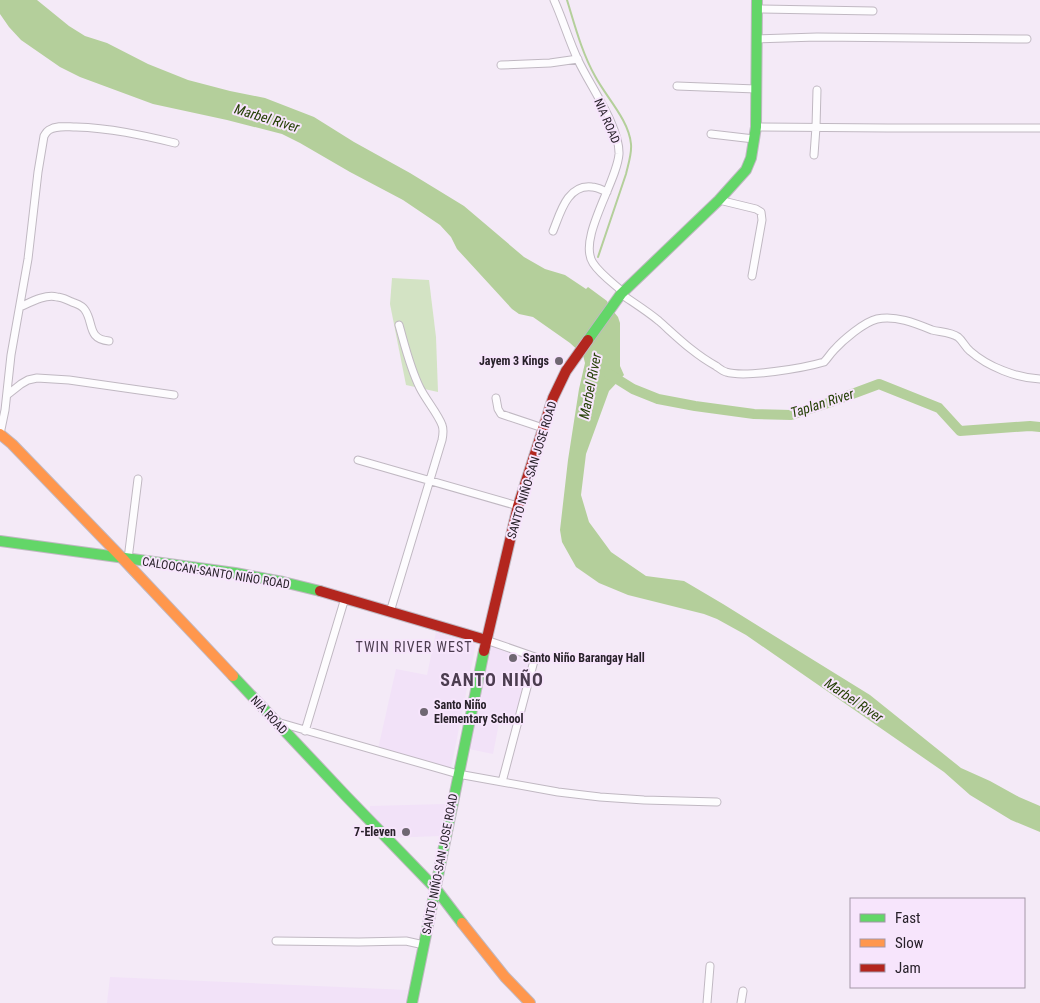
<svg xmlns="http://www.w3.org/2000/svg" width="1040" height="1003" viewBox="0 0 1040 1003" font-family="'Roboto Condensed',sans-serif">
	<rect width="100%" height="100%" fill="#f4eaf7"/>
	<path fill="#f2e2f8" d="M436,632L476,644L451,768L378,749L396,669L427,675Z
		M489,645L531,658L517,716L501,713L493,754L469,749Z
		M445,804L440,836L388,838L370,819V806Z
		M110,977L408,990L406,1003H107Z"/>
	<path fill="#d3e3c4" d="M392,278L429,280L436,337L438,392L406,385L390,304Z"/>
	<path fill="#b4cf9b" d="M0,0H37L69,26L85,36L107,43L148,64L188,80L230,91L265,98L314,117L354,142L410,173L464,206L524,257L545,269L565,275L586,289L588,287L607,301L609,306L618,317L620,323V366L624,375L609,391L586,454L581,495L589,522L611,552L646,576L684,581L723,604L870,695L961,768L990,781L1019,797L1040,806V832L1011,820L970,795L944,772L746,635L717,619L704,614L628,595L599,583L576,567L562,542L560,530L568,460L579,389L585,363L583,355L570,343L533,317L519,314L512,309L457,249L451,237L440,225L403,200L350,172L300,143L282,134L227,120L153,104L80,77L60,67L21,40L9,27L0,14Z"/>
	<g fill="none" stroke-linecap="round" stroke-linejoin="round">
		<path stroke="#b4cf9b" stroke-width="2" d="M567,0C575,26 582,53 595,76C606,97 629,120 631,144C632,154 628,165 626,174L598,257
			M125,568L146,590"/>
		<path stroke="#b4cf9b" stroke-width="10" d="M609,374L633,389L658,399L695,406L754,414L791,415L828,403L879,384L939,408L960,431L1030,426L1040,427"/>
		<g stroke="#c0b8c2" stroke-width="9">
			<path id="street" d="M554,0C563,20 569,41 578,60C590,86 620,127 619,154C617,182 577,239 593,263C600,274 613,283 623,292
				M757,9L873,11
				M756,39L817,37L1027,39
				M501,65L550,63L578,59
				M677,86L756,89
				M756,127L888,128H1040
				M711,134L754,139
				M814,155L816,127L817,90
				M719,200L756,209L761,212L762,220L752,276
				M553,231C560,214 567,184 592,187C597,187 602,190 607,192
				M621,294C634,303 647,311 659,321C677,337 694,354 716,366C719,368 722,371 726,372C745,378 804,368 824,362C828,358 830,354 834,350C843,340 864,322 877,319C895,315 915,323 932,330C940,332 951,332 958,337C963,341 965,347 970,351C988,367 1017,378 1040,379
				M20,307C31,302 45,294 57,297C62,297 67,300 72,302C77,304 82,305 85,310C94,323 87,339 109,341
				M7,395L21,384L28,380L37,378L69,380L174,395
				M496,398L498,409L501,414L543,428
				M0,434L5,410L11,355L28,259L38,172L44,136C46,133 46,132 49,130C57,125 67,127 76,127C110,128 142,135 175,143
				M358,460L518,506
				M128,559L138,479
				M390,612L442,440C443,435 444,430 442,425C438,414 426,400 420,388C410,368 405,346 399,325
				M486,640L535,657L502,782
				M277,722L458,774L558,792L600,797L644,800L717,802
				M305,731L345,598
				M276,941L359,942L406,941L424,945
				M707,1003L710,966
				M741,1003L743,991"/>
		</g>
		<g stroke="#c0b8c2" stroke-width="12">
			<path id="fast" d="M588,340L621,294L719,200L746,170L751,158L756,127L757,0
				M0,541L235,573L283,582L320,591
				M233,676L346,796L436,889L462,923
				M412,1003L484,651"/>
		</g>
		<g stroke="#c0b8c2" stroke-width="12">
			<path id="slow" d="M0,434L12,444L123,559L233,676
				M462,923L505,977L530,1003"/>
		</g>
		<g stroke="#c0b8c2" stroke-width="12">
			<path id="jam" d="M320,591L486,640
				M484,651L518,506L553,398L566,371L588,340"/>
		</g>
		<use href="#street" stroke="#fdfcfe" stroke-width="7"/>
		<use href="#fast" stroke="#63d668" stroke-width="10"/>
		<use href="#slow" stroke="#ff974d" stroke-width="10"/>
		<use href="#jam" stroke="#b3261e" stroke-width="10"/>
	</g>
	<g fill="#6f6772" stroke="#f7e5fc" stroke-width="2">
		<circle cx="559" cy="361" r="5"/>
		<circle cx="513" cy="658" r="5"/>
		<circle cx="424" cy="712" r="5"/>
		<circle cx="406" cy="832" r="5"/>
	</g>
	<g text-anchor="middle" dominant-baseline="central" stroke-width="4" stroke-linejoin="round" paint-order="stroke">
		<g font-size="12" fill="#28212a" stroke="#f7e5fc">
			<text transform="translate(607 121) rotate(67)">NIA ROAD</text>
			<text transform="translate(532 470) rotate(-73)">SANTO NIÑO-SAN JOSE ROAD</text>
			<text transform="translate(216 573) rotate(9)">CALOOCAN-SANTO NIÑO ROAD</text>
			<text transform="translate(269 715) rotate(47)">NIA ROAD</text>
			<text transform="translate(440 864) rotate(-79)">SANTO NIÑO-SAN JOSE ROAD</text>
		</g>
		<g font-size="12" font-weight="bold" fill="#28212a" stroke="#f7e5fc" text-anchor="end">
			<text x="549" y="361">Jayem 3 Kings</text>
			<text x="523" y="658" text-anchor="start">Santo Niño Barangay Hall</text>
			<text x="434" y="705" text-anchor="start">Santo Niño<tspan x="434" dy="14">Elementary School</tspan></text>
			<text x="396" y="832">7-Eleven</text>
		</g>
		<g font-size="14" font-style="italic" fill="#264107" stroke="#f7e5fc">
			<text transform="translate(267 118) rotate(17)">Marbel River</text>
			<text transform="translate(590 386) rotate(-79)">Marbel River</text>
			<text transform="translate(822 403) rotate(-18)">Taplan River</text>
			<text transform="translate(854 700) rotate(34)">Marbel River</text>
		</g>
		<g font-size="14" letter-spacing="1" fill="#4c3d50" stroke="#f7e5fc">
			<text x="414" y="647">TWIN RIVER WEST</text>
		</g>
		<g font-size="18" font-weight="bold" letter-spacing="1" fill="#4c3d50" stroke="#f7e5fc">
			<text x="492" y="679">SANTO NIÑO</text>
		</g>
	</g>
	<rect x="850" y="898" width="175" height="90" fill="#f7e5fc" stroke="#a497a8"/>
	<rect x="860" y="914" width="25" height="8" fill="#63d668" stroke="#a497a8"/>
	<text x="895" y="923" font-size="15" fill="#28212a">Fast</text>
	<rect x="860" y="939" width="25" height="8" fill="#ff974d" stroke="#a497a8"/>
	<text x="895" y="948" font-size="15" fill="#28212a">Slow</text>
	<rect x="860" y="964" width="25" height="8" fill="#b3261e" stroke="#a497a8"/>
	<text x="895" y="973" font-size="15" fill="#28212a">Jam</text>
</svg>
